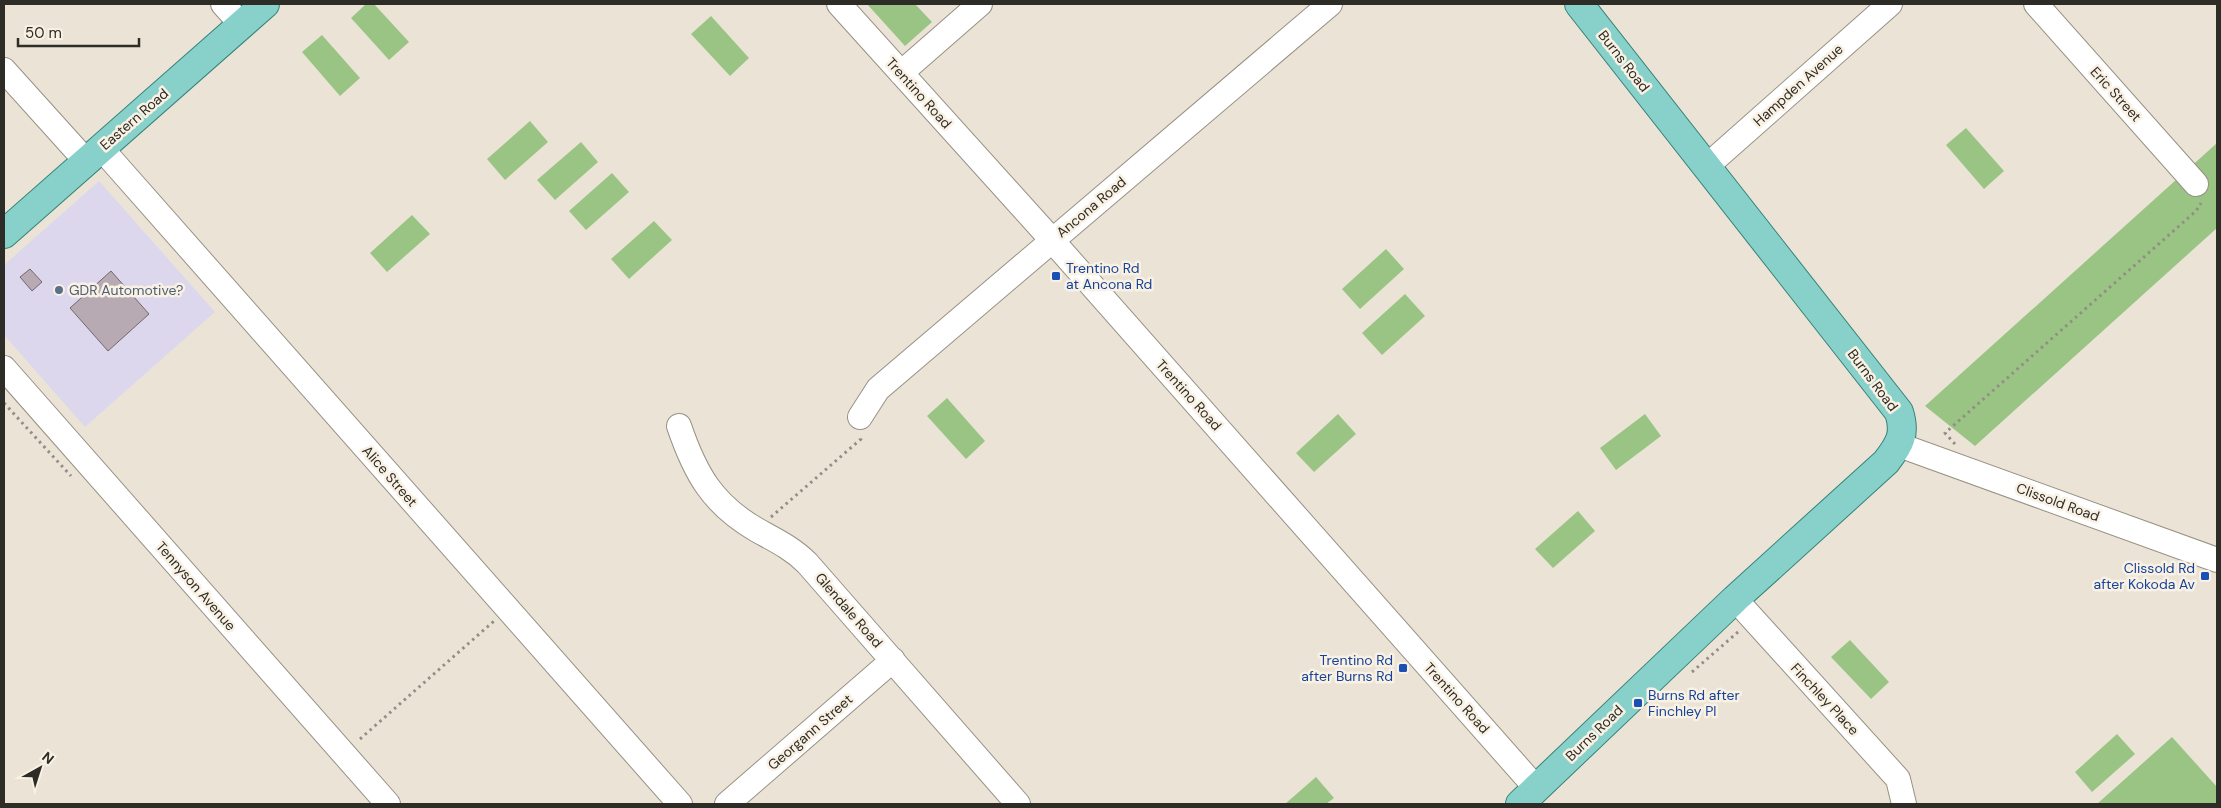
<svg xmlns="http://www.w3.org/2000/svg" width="2221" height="808" viewBox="0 0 2221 808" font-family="'DM Sans',sans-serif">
	<rect width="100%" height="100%" fill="#ebe4d6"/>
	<path fill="#ddd7ed" d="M99,181L215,312L85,427L4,335V265Z"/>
	<path fill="#99c484" d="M366,4H374L409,42L389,60L351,18Z
		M867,4H915L932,22L905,46Z
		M711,16L749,58L730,76L691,34Z
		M322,35L360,78L340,96L302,52Z
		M530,121L548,142L505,180L487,159Z
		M1966,128L2004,171L1984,189L1946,145Z
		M581,142L598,162L555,200L537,180Z
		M2217,143V228L1975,446L1925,406Z
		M612,173L629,192L586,230L569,211Z
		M412,215L430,234L387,272L370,253Z
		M654,221L672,240L629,279L611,259Z
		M1386,249L1404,269L1360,309L1342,289Z
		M1405,294L1425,316L1382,355L1362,333Z
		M947,398L985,441L966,459L927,416Z
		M1338,414L1356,434L1314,472L1296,453Z
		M1645,414L1661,436L1616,470L1600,448Z
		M1578,511L1595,531L1553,568L1535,549Z
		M1850,640L1889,682L1871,699L1831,657Z
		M2117,734L2135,754L2092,792L2075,772Z
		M2172,737L2217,787V804H2097Z
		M1316,777L1334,798L1326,804H1285Z"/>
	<path fill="#b8aab3" stroke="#73666f" d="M30,269L42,282L32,291L20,277Z
		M111,271L149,314L108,351L70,308Z"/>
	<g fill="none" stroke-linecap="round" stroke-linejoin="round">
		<g stroke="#989184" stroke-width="26">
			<path id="minor" d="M223,4L241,24
				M839,4L1042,229L1536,788
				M2036,4L2196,184
				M4,70L86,161
				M901,73L980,4
				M101,148L680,804
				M1707,166L1890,4
				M4,368L388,804
				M860,417L878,389L1330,4
				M679,426C695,473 712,504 757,530C775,540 792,548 807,563L1018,804
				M1899,445L2217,560
				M1735,599L1898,779L1904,804
				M727,804L893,660"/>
		</g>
		<g stroke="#348279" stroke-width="30">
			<path id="major" d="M4,234L265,4
				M1520,804L1735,599L1886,462C1900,444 1906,434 1899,412L1579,4"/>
		</g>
		<path stroke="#938e84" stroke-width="3" stroke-dasharray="2.5 4" stroke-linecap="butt" d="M4,403L71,476
			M1955,444L1945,433L2196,211L2201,203
			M771,517L861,439V435
			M1692,672L1738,632
			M360,739L494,621"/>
		<use href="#minor" stroke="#fff" stroke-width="24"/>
		<use href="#major" stroke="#88d0ca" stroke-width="28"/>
	</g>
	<g fill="#1a4fb4" stroke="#f9f1e3" stroke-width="2">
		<rect x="1051" y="271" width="10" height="10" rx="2.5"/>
		<rect x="2200" y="571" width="10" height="10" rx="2.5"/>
		<rect x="1398" y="663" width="10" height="10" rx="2.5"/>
		<rect x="1633" y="698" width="10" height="10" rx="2.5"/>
	</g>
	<circle fill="#5c6f8a" stroke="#f9f1e3" stroke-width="2" cx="59" cy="290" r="5"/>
	<g text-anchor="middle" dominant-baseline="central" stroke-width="5" stroke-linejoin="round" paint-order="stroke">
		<g font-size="14" fill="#2e2c26" stroke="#f9f1e3">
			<text transform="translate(1624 61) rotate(52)">Burns Road</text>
			<text transform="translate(1798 85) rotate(-42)">Hampden Avenue</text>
			<text transform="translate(919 93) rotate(48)">Trentino Road</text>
			<text transform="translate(2116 94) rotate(48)">Eric Street</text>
			<text transform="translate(134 119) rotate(-41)">Eastern Road</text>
			<text transform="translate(1091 207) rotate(-40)">Ancona Road</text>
			<text transform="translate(1873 380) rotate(53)">Burns Road</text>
			<text transform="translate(1189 395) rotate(48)">Trentino Road</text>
			<text transform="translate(390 476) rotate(49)">Alice Street</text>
			<text transform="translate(2058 502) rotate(20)">Clissold Road</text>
			<text transform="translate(196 586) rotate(49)">Tennyson Avenue</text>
			<text transform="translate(849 610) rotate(49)">Glendale Road</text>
			<text transform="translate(1457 698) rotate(48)">Trentino Road</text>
			<text transform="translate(1825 699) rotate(47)">Finchley Place</text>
			<text transform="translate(810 732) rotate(-41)">Georgann Street</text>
			<text transform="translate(1594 733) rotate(-44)">Burns Road</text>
		</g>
		<g font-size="14" fill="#164399" stroke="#f9f1e3" text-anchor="start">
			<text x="1066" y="268">Trentino Rd<tspan x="1066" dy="16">at Ancona Rd</tspan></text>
			<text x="2195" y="568" text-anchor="end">Clissold Rd<tspan x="2195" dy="16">after Kokoda Av</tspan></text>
			<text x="1393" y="660" text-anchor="end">Trentino Rd<tspan x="1393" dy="16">after Burns Rd</tspan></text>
			<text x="1648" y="695">Burns Rd after<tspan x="1648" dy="16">Finchley Pl</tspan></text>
		</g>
		<g font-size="14" fill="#4e5e75" stroke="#f9f1e3" text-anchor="start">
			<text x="69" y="290">GDR Automotive?</text>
		</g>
	</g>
	<rect width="2221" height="808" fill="none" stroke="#2e2c26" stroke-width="10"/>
	<g transform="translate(40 768) rotate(39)" stroke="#f9f1e3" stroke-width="4" paint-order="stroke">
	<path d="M0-4L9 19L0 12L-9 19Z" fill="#2e2c26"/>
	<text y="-8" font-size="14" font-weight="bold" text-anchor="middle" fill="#2e2c26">N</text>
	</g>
	<path d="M18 38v8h121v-8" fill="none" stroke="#2e2c26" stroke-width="2.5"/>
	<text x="25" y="38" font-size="15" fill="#2e2c26" stroke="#f9f1e3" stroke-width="4" paint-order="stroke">50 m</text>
</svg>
